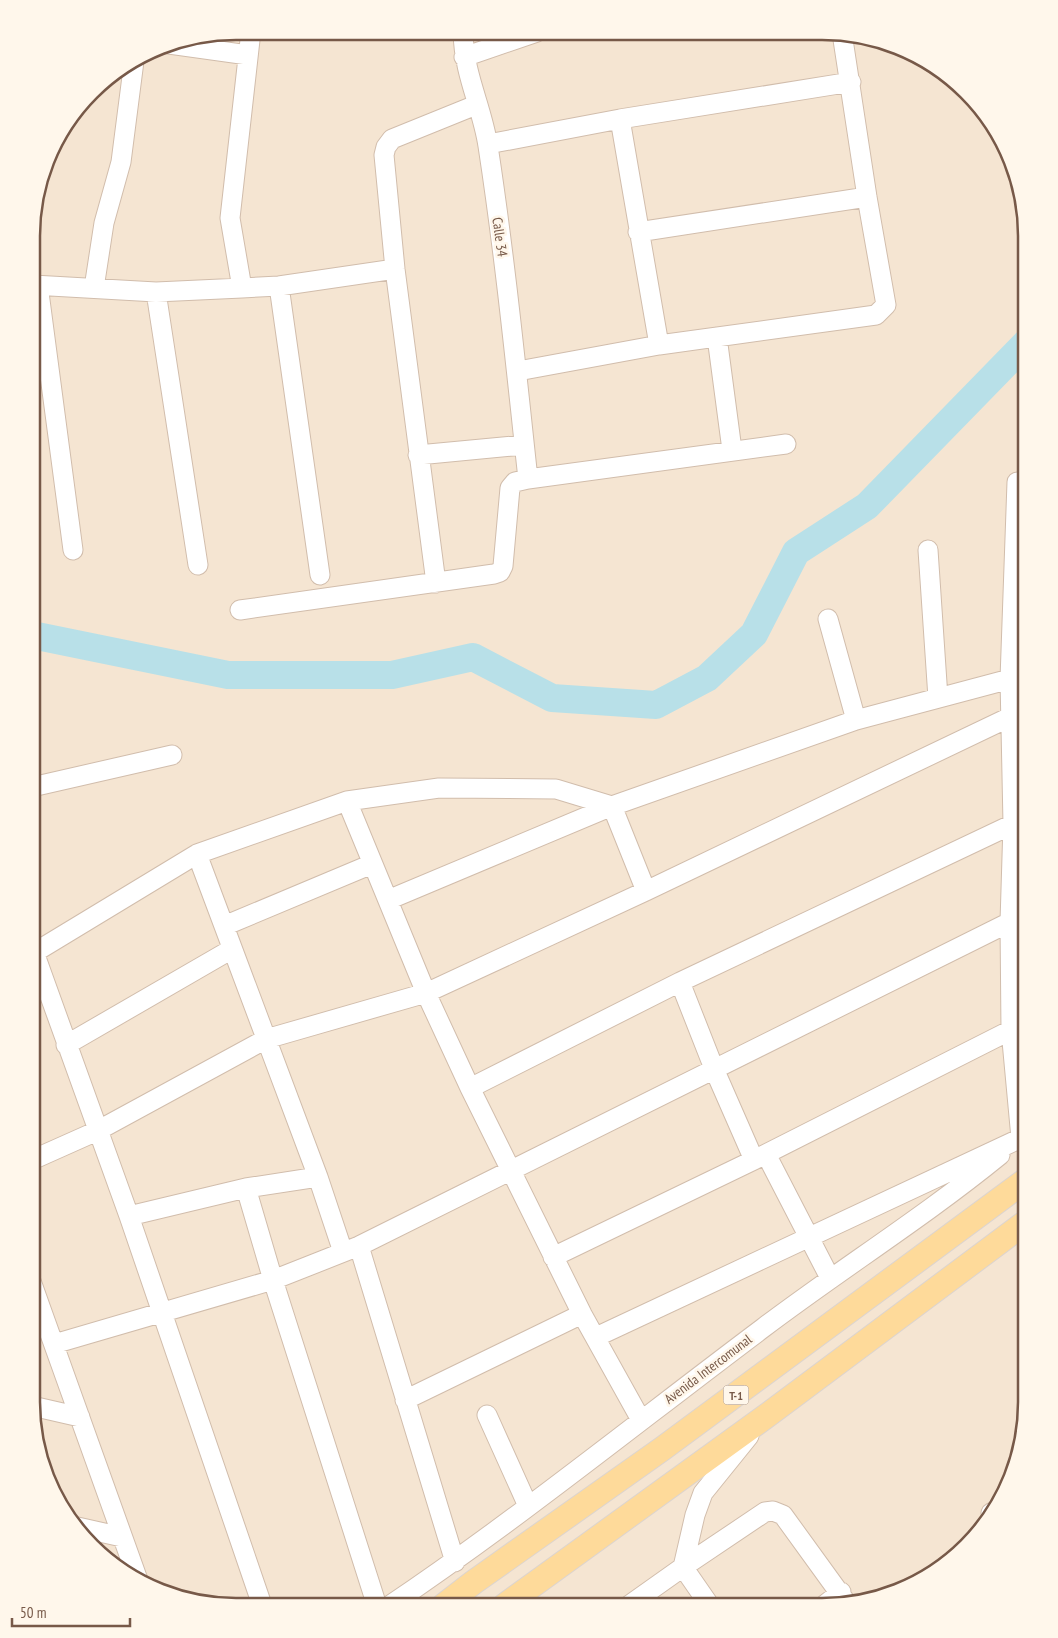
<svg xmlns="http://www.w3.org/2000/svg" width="1058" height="1638" viewBox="0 0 1058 1638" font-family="'PT Sans Narrow',sans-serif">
	<rect width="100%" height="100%" fill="#fdf4e4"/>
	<path fill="#f5e5d2" d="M236,31L849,33L900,47L947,73L984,111L1011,157L1027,236L1026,1416L1016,1468L992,1516L947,1564L901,1591L823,1607L209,1605L158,1591L111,1565L74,1527L47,1481L31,1402L33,209L52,145L101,82L158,47Z"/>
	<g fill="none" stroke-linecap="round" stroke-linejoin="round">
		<path stroke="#b8e0e8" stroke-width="28" d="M32,635L228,675H392L473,657L552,698L656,705L707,678L754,634L796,552L867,506L1027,342"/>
		<g stroke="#d1bdac" stroke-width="21">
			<path id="minor" d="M169,44L248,55
				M464,57L537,32
				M620,119L659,345
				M488,144L620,119L851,82
				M638,232L867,197
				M33,285L156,292L242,288L279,286L395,269
				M38,285L73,550
				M279,286L320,575
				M94,288L104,223L121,162L134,61
				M242,288L230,218L251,31
				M156,292L198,565
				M717,337L732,450
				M518,371L659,345L876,315L886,305L867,197L842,33
				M418,455L524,445
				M528,479L786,444
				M928,550L938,698
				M436,583L395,269L384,155L386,147L392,139L476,105
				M240,610L494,574L500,572L503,566L510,488L515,482L528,479C516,368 505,257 488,146C482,106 464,76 463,32
				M828,619L856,720
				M32,787L172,755
				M347,801L426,993L470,1088L582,1314L641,1420
				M197,854L318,1177L343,1252
				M388,900L612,806L856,720L1010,679
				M224,926L372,864
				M34,952L129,1216L262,1605
				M32,954L197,854L347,801L439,788L556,789L612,806L646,891
				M680,982L715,1071L754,1160
				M66,1045L232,949
				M470,1088L680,982L1013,824
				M766,1154L830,1278
				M32,1160L97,1131L266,1039L426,993L646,891L1012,716
				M246,1188L273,1280L377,1606
				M129,1216L246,1188L318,1177
				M359,1246L455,1562
				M553,1257L754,1160L1011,1030
				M31,1281L138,1580
				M596,1337L1021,1138L1011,1030L1010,922L1013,824L1010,679L1017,482
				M54,1344L273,1280L359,1246L1010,922
				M405,1400L582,1314
				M32,1406L80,1417
				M487,1415L528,1506
				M749,1436L703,1493L695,1515L683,1567L765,1512L773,1511L783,1515L846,1602
				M991,1513L995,1511
				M73,1526L122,1537
				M389,1606C518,1519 639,1421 763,1328C841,1269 924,1217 1000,1155
				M628,1606L683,1567L710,1606
				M822,1607L841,1592"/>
		</g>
		<g stroke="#dcd4cf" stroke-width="26">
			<path id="major" d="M443,1606L474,1582L662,1449L1026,1180
				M504,1606L769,1414L1026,1222"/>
		</g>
		<use href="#minor" stroke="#fff" stroke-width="19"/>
		<use href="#major" stroke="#feda9a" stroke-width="24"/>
	</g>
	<g text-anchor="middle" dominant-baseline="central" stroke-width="5" stroke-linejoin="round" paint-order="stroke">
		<rect fill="#fff7eb" stroke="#a08879" stroke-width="1" x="723.5" y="1385.5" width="25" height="19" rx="4"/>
		<g font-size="12" font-weight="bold" fill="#775948">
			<text x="736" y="1395">T-1</text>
		</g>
		<g font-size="14" fill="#775948" stroke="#fff7eb">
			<text transform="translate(500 237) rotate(82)">Calle 34</text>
			<text transform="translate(708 1369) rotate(-37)">Avenida Intercomunal</text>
		</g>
	</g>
	<path d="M0 0H1058V1638H0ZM236 40H822A196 196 0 0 1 1018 236V1402A196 196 0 0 1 822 1598H236A196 196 0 0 1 40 1402V236A196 196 0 0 1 236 40Z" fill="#fff7eb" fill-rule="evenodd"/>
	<path fill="none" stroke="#775948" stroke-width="2.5" d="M236 40H822A196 196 0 0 1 1018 236V1402A196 196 0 0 1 822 1598H236A196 196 0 0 1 40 1402V236A196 196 0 0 1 236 40Z"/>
	<path d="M12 1618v8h118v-8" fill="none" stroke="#775948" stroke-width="2.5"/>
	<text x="20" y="1618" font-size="15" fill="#775948" stroke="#fff7eb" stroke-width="4" paint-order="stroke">50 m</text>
</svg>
